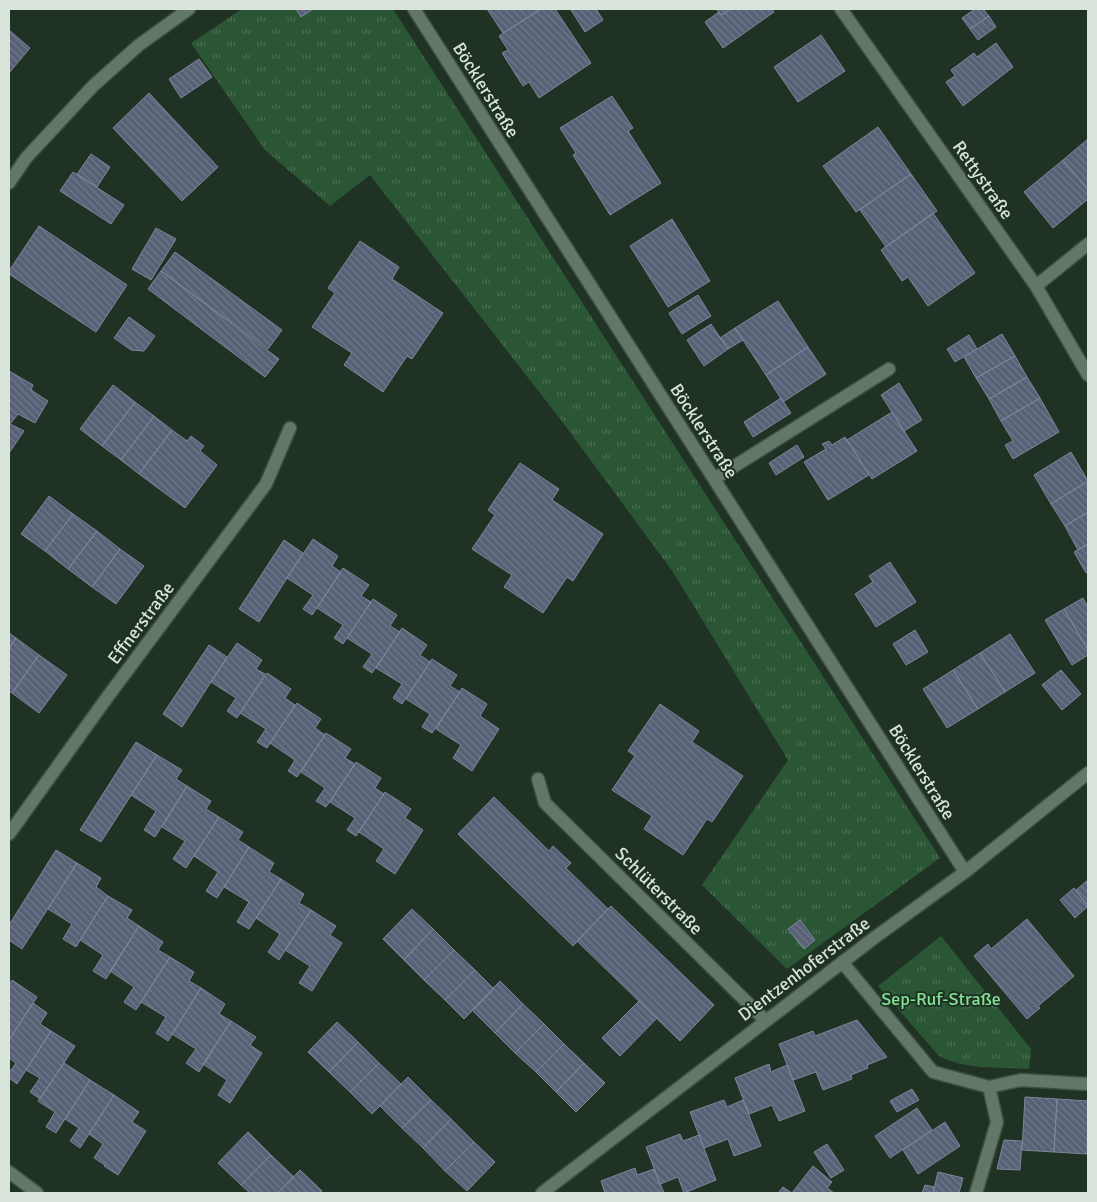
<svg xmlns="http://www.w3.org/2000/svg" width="1097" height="1202" viewBox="0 0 1097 1202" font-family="Signika,sans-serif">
	<defs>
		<pattern id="park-tufts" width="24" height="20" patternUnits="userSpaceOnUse" patternTransform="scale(1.25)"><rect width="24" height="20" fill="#2b5635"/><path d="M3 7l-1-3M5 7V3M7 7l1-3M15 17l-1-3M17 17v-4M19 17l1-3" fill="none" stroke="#496e52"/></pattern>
		<pattern id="building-back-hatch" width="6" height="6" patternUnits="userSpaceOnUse" patternTransform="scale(1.25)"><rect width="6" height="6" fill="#586076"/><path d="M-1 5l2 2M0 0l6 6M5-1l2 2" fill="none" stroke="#6f7789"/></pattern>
	</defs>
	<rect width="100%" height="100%" fill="#1f3223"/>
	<path fill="url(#park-tufts)" d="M242,9H393L940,858L787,969L702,885L788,760L673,572L561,420L370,175L330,206L265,150L191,43Z
		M941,936L1031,1049L1029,1069C1000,1067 965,1070 939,1056L878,986Z"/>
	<path fill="url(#building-back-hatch)" stroke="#7e869d" d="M296,9H313L301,17Z
		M487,9H541L503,33Z
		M541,9H555L591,63L539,98L529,82L523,86L502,53L508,50L499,36Z
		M573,9H596L603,20L585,32L571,10Z
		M716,9H731L721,15Z
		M731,9H772L774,12L723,48L705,22L719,12L721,15Z
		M975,9H983L989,16L970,29L962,18Z
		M989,16L996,27L978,40L970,29Z
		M9,30L30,48L9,73Z
		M821,35L845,71L798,102L774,67Z
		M996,43L1013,67L963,106L946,82L955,76L951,70L974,53L977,57Z
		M199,59L212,77L181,98L169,79Z
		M149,93L218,167L182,201L113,128Z
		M612,96L633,128L628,131L661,183L610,215L573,155L576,153L560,128Z
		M878,127L911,174L856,212L823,166Z
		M1088,139V190L1063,160Z
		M91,154L110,167L97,187L77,174Z
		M1063,160L1088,190V199L1053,228L1024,192Z
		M73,172L124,205L111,224L60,191Z
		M911,174L937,211L886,247L860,210Z
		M933,213L975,273L928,306L908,277L902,281L881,250Z
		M672,219L710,281L668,307L630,246Z
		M39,226L127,285L96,332L9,274V271Z
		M156,228L176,239L151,280L132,269Z
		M360,241L399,267L392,279L443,313L412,359L407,356L383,392L344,365L352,353L312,327L335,293L328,288Z
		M175,252L282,330L268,349L161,271Z
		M161,271L279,359L265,377L148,289Z
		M698,295L711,316L682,334L669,313Z
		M778,301L808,347L766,375L735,328Z
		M129,317L155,336L144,351L131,350L114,338Z
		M711,324L728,349L704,366L687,340Z
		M735,328L743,340L728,349L720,338Z
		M1002,334L1015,356L976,378L964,357Z
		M969,335L977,349L955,362L947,349Z
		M808,347L826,374L783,402L766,375Z
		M1015,356L1027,377L989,399L976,378Z
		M9,371L33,385L31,390L48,401L35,423L18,414L10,424L24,431L9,453Z
		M1027,377L1040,398L1001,421L989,399Z
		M899,383L922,420L904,431L881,395Z
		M113,385L135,402L102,446L80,429Z
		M781,398L791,413L753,437L744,422Z
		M1040,398L1059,432L1013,459L1005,445L1013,441L1001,421Z
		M135,402L154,416L121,460L102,446Z
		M892,412L917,451L872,479L847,440Z
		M154,416L172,430L139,474L121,460Z
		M172,430L187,441L191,436L204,446L200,451L217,465L185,508L139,474Z
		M845,437L869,475L828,500L804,462L826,449L822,444L829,441L832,445Z
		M797,445L804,457L776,475L769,463Z
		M1071,452L1088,481L1051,504L1034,475Z
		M520,463L559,489L552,500L603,534L573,581L567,577L543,613L504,587L512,575L472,549L495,515L488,510Z
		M1088,481V512L1065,526L1051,504Z
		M49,496L73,514L45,551L21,534Z
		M1088,512V544L1078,550L1065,526Z
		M73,514L97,531L68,569L45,551Z
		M97,531L120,549L92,587L68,569Z
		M313,539L338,556L332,566L341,572L312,615L303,609L313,595L287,578Z
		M284,540L303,553L259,622L239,609Z
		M1088,544V572L1086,573L1074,552Z
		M120,549L144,566L116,604L92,587Z
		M890,562L916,602L876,627L855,594L873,582L869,576Z
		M343,568L369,585L361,596L371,602L343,644L334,638L343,625L317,608Z
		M1083,598L1088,607V650L1064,609Z
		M373,599L397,615L390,626L400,632L372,673L363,667L372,654L347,638Z
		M1064,609L1088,650V655L1072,665L1045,620Z
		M402,628L427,645L420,655L430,662L402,704L393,698L402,684L376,668Z
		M915,630L928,652L906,665L893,644Z
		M9,633L16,638L9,649Z
		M1010,634L1035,673L1005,692L980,653Z
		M16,638L39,655L12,693L9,691V649Z
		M237,643L262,660L256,669L265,674L237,718L227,711L236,698L211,682Z
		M209,645L227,657L182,727L163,714Z
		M980,653L1005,692L978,709L953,670Z
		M39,655L67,675L39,713L12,693Z
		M432,659L457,675L450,686L460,692L432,733L422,727L430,714L406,699Z
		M953,670L978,709L947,728L923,689Z
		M1061,670L1081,694L1062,710L1042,685Z
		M267,673L291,689L285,698L295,705L267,748L257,742L266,729L240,713Z
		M462,688L487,704L480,716L499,729L472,771L453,758L461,745L436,729Z
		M297,703L321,719L315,728L325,735L297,777L288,771L295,760L270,743Z
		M660,704L699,731L692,742L743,776L712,822L707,819L683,855L644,829L652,816L612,790L635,756L628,751Z
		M326,733L351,749L345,758L355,764L326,807L316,801L325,788L301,772Z
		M136,742L157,755L101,842L80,830Z
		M157,755L182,770L176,779L187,786L155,837L144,830L156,811L131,795Z
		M356,762L381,778L375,788L384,794L356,836L347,830L355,818L330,802Z
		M187,786L211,801L206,809L219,817L186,868L173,859L185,841L162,827Z
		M385,792L411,809L405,818L423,830L395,874L376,861L384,849L359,832Z
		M494,797L549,851L553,846L571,863L566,868L608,909L573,946L458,834Z
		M219,817L243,832L238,840L249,847L217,898L206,891L218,872L194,856Z
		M249,847L274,863L269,872L281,879L249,929L237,922L249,902L224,887Z
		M56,850L77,863L22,949L9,940V925Z
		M77,863L101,878L96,887L108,896L76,947L63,939L72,924L48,909Z
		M281,879L304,894L299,903L311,910L279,960L268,952L280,934L256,918Z
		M1088,880V906L1076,890Z
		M1074,888L1088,906L1075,918L1060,900Z
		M108,896L132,910L127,918L139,926L106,979L93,971L103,955L80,940Z
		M611,906L714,1005L680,1041L577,941Z
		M412,909L433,929L404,960L383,939Z
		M311,910L336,926L330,935L342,943L312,991L299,983L310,966L285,950Z
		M1027,919L1074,976L1038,1006L1040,1008L1027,1019L974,956L988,944L991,949Z
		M800,920L815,940L804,949L788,929Z
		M139,926L163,942L158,950L170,957L136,1010L124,1002L134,987L110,971Z
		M433,929L454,950L424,980L404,960Z
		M454,950L475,970L445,1000L424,980Z
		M170,957L194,972L189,981L201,988L168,1041L156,1033L166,1017L141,1002Z
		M475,970L494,989L464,1019L445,1000Z
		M12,980L37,997L9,1040V985Z
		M500,981L523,1004L495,1033L472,1010Z
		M201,988L225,1004L219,1014L231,1021L199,1072L186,1063L196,1049L172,1034Z
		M639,1001L657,1018L620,1056L602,1038Z
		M33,1003L47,1013L40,1024L51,1031L17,1084L9,1078V1073L16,1063L9,1058V1040Z
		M523,1004L544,1024L515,1053L495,1033Z
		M857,1020L887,1057L867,1065L868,1068L851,1075L852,1079L823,1090L816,1072L793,1080L779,1044L813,1031L815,1036Z
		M231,1021L256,1037L250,1045L262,1053L230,1103L218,1095L227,1080L203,1064Z
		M337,1022L358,1042L329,1072L308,1052Z
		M544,1024L564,1044L536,1072L515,1053Z
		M51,1031L75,1046L40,1099L30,1092L40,1078L26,1070Z
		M358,1042L379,1063L350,1092L329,1072Z
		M564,1044L584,1063L556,1092L536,1072Z
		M64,1063L90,1080L56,1133L46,1127L55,1112L38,1101Z
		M379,1063L401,1084L372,1114L350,1092Z
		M584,1063L605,1083L576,1112L556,1092Z
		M769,1064L771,1072L787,1065L805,1111L779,1121L772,1105L749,1114L735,1078Z
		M408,1077L431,1100L402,1128L380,1106Z
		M90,1080L114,1095L80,1148L70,1141L79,1128L65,1119Z
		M912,1089L919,1100L897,1112L890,1101Z
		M114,1095L139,1112L132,1122L146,1131L118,1175L104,1166L105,1165L94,1158L103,1144L89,1134Z
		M1025,1097L1057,1099L1054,1152L1022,1150Z
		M1057,1099L1088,1101L1087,1154L1054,1152Z
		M431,1100L451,1119L423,1148L402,1128Z
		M724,1100L727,1107L743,1100L761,1146L734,1156L728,1139L704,1148L690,1112Z
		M917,1108L932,1130L890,1158L875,1136Z
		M451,1119L474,1142L445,1171L423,1148Z
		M945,1122L960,1146L918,1174L903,1150Z
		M248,1132L271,1155L241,1185L218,1163Z
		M680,1134L683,1141L699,1135L716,1180L684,1193L678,1177L660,1184L646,1147Z
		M1004,1140L1022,1141L1020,1170L997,1169Z
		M474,1142L495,1162L467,1191L445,1171Z
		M827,1144L844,1170L831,1178L814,1152Z
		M271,1155L294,1177L278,1193H250L241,1185Z
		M813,1166L832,1182L827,1188L834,1193H792Z
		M635,1168L637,1175L654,1169L664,1193H605L601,1181Z
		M300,1170L322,1191L320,1193H278Z
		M938,1172L963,1178L959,1193H933Z
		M925,1185L934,1187L933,1193H922Z
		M783,1187L792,1193H778Z"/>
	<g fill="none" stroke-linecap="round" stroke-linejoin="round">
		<g stroke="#3e4f42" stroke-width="15">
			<path id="minor" d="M414,9L965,872
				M841,9L1036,286L1088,375
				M9,183L26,158L93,86L139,45L189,9
				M1036,286L1088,244
				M714,479L889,369
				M538,779L545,803L766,1021
				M9,834L106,699L266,484L290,428
				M842,962L933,1072L989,1087L997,1122L976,1193
				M989,1087L1021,1080L1088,1084
				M9,1172L37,1193
				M542,1193L874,938L965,872L1088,773"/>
		</g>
		<use href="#minor" stroke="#627766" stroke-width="12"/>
	</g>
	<g text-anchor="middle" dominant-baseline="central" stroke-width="4" stroke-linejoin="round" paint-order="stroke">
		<g font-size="18" fill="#d9e5da" stroke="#1f3223">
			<text transform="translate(486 90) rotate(58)">Böcklerstraße</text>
			<text transform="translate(983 180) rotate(55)">Rettystraße</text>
			<text transform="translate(704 431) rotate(57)">Böcklerstraße</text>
			<text transform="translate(141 623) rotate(-53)">Effnerstraße</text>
			<text transform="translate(922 772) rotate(58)">Böcklerstraße</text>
			<text transform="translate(659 891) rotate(45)">Schlüterstraße</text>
			<text transform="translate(804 969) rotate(-37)">Dientzenhoferstraße</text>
		</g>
		<g font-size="18" fill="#82e296" stroke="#1f3223">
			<text x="941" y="999">Sep-Ruf-Straße</text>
		</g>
	</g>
	<rect width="1097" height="1202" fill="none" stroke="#d9e5da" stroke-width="20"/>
</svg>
